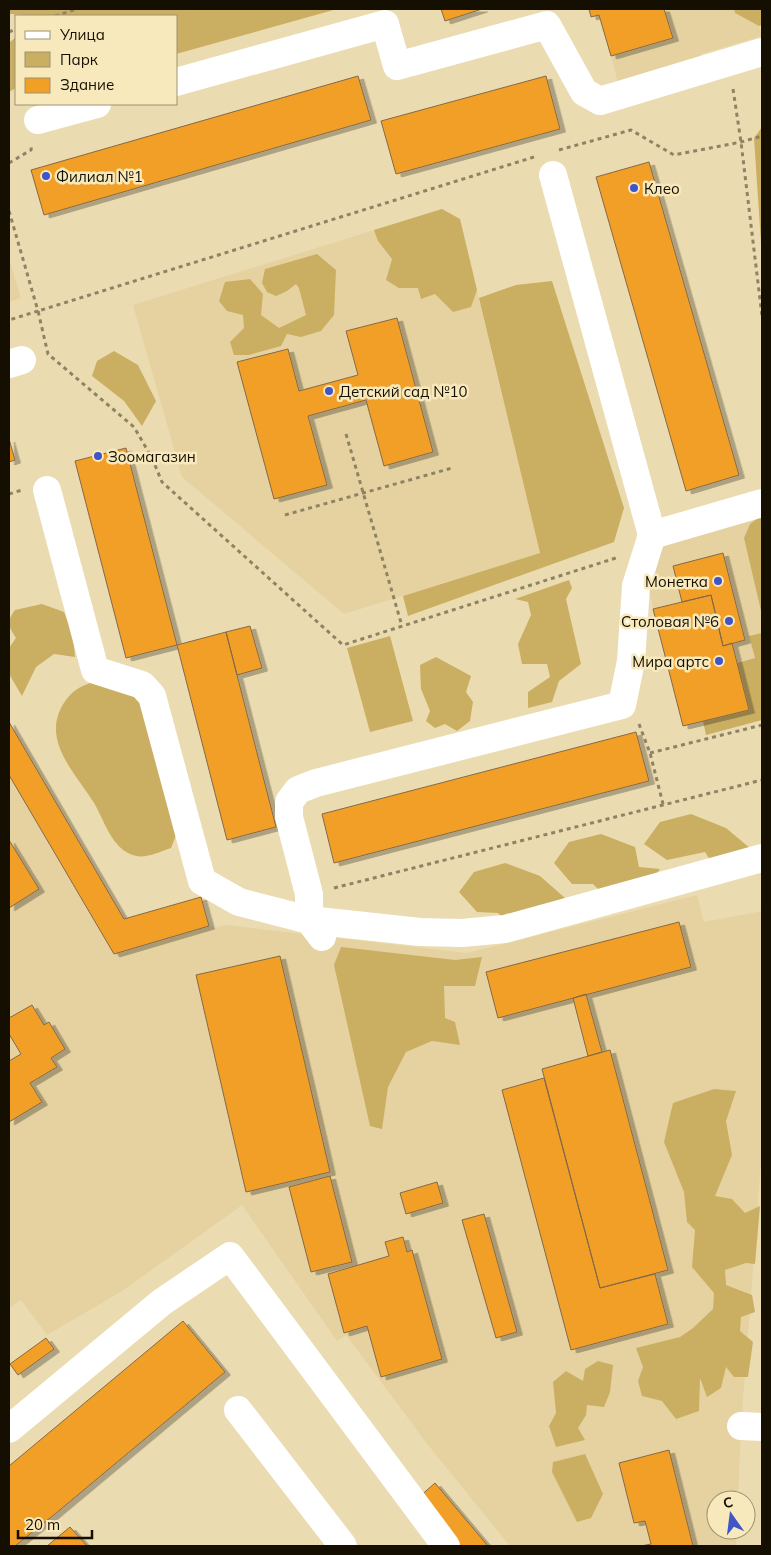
<svg xmlns="http://www.w3.org/2000/svg" width="771" height="1555" viewBox="0 0 771 1555" font-family="Mulish,sans-serif">
	<defs>
		<filter id="shadow"><feDropShadow dx="5.5" dy="3" stdDeviation="0" flood-color="#0004"/></filter>
	</defs>
	<rect width="100%" height="100%" fill="#ebdbb0"/>
	<path fill="#e5d2a0" d="M664,9H734L735,13L759,26L762,36L701,54L696,62L618,83L611,56L673,38Z
		M442,209L460,219L540,553L344,614L182,477L133,305Z
		M9,258L21,298L9,302Z
		M762,515L750,524L762,615V633L749,636L755,658L737,663L732,643L723,553L673,566L682,602L653,609L648,582L661,543Z
		M9,775L114,954L209,926L214,928L226,925L467,953L697,895L704,922L762,911V1150L741,1426L738,1500H716V1530H737L736,1546H510L428,1445L346,1335L337,1341L242,1205L122,1291L47,1335L21,1300L9,1308Z"/>
	<path fill="#caaf62" d="M9,9H337L176,54V16H42L10,14Z
		M734,9H762V25L759,26L735,13Z
		M16,37V88L9,92V49L10,42Z
		M762,127V258L754,138Z
		M442,209L460,219L477,290L471,307L453,312L435,294L421,299L418,288H399L386,280L392,259L378,241L374,230Z
		M317,254L336,270L334,315L321,331L301,337L287,334L281,346L249,355H234L230,342L244,328L243,315L227,311L219,301L225,282L250,279L263,294L261,315L279,328L306,315L299,288L296,284L287,291L276,296L267,292L262,283L265,269Z
		M552,281L624,508L614,542L408,616L403,596L540,553L479,298L516,285Z
		M114,351L138,365L156,401L142,426L124,401L92,376L97,361Z
		M762,515V615L744,538L750,524Z
		M569,580L572,588L566,599L581,664L559,681L552,702L528,708V692L550,677L547,664H522L518,644L531,615L528,602L515,599Z
		M42,604L64,612L73,635L75,657L54,654L36,667L22,696L9,674V648L16,638C8,625 6,623 15,610Z
		M762,633V720L706,735L703,721L749,710L737,663L755,658L749,636Z
		M390,636L413,721L370,732L347,648Z
		M436,657L471,676L466,692L473,702L470,721L457,731L445,724L435,728L426,721L430,711L421,689L420,665Z
		M99,680L144,700L178,830L171,848C156,853 142,861 128,853C110,843 104,820 94,803C77,775 43,743 61,708C71,690 80,686 99,680Z
		M691,814L726,828L751,849L715,868L705,852L667,860L644,844L660,822Z
		M601,834L635,847L639,867L660,869L649,884L604,895L593,884H572L554,863L569,842Z
		M505,863L540,876L565,898L553,913L509,924L498,913L477,912L459,892L474,872Z
		M341,947L455,960L482,957L475,986H444L445,1018L455,1022L460,1045L432,1041L406,1052L388,1087L382,1129L370,1126L334,965Z
		M714,1089L736,1091L726,1121L732,1155L715,1196L732,1199L745,1213L760,1206L755,1264L746,1263L725,1270L726,1285L752,1295L755,1312L741,1317L740,1331L753,1342L748,1377H734L726,1367L721,1388L707,1397L700,1378L699,1411L676,1419L662,1401L642,1396L638,1381L643,1367L636,1348L680,1337L693,1328L713,1309L714,1293L692,1267L695,1230L687,1222L684,1192L664,1142L673,1103Z
		M598,1361L613,1365L610,1392L604,1407L587,1405L586,1415L578,1428L585,1440L556,1447L549,1426L556,1413L553,1382L566,1371L583,1381L585,1369Z
		M585,1454L603,1494L591,1518L577,1522L552,1472L553,1462Z"/>
	<path fill="#f19f25" stroke="#856948" filter="url(#shadow)" d="M441,9H482L445,21Z
		M589,9H664L673,38L611,56L599,15L591,17Z
		M358,76L371,120L44,215L31,170Z
		M546,76L560,129L396,174L381,121Z
		M649,162L739,475L686,491L596,177Z
		M397,318L433,452L384,466L366,400L308,416L327,485L274,499L237,362L288,349L299,391L358,375L346,331Z
		M9,439L15,460L9,462Z
		M126,448L177,645L126,658L75,461Z
		M723,553L745,640L723,646L711,595L682,602L673,566Z
		M711,595L723,646L732,643L749,710L683,726L653,609Z
		M250,626L262,668L237,675L226,632Z
		M226,632L276,827L227,840L177,645Z
		M9,722L124,919L201,897L209,926L114,954L9,775Z
		M636,732L649,781L334,863L322,814Z
		M9,840L39,889L9,908Z
		M679,922L691,967L498,1018L486,972Z
		M280,956L330,1172L246,1192L196,975Z
		M586,994L602,1052L588,1056L573,998Z
		M32,1005L44,1025L49,1022L65,1049L51,1058L57,1067L30,1083L42,1102L9,1122V1061L21,1054L9,1034V1018Z
		M610,1050L668,1270L600,1288L542,1069Z
		M544,1078L600,1288L655,1274L668,1324L571,1350L502,1090Z
		M330,1176L352,1262L311,1272L289,1187Z
		M437,1182L443,1203L406,1214L400,1193Z
		M484,1214L517,1332L496,1338L462,1220Z
		M403,1237L407,1252L412,1250L442,1359L381,1377L367,1326L344,1333L328,1274L389,1256L385,1242Z
		M183,1321L225,1372L55,1514L15,1546H11L9,1544V1466Z
		M46,1338L54,1349L18,1375L10,1364Z
		M669,1450L693,1546H641L651,1544L645,1521L634,1523L619,1463Z
		M435,1483L488,1546H459L418,1498Z
		M70,1527L87,1546H47Z"/>
	<g fill="none" stroke-linecap="round" stroke-linejoin="round">
		<path stroke="#8f8365" stroke-width="3" stroke-dasharray="4 4" stroke-linecap="butt" d="M55,16L77,9
			M9,32L16,29
			M733,89L741,142L762,316
			M559,150L631,130L674,155L741,142L762,136
			M534,157L38,311L48,354L134,427L152,458L162,482L343,645L619,557
			M9,163L31,150L32,144
			M9,211L38,311L9,320
			M346,434L402,626
			M9,494L22,490
			M285,515L452,468
			M639,724L650,753L663,804
			M650,753L762,725
			M334,888L762,780"/>
		<path stroke="#fff" stroke-width="28" d="M176,82L385,24L397,66L547,25L584,92L600,101L762,52
			M38,120L97,104
			M9,364L22,360
			M47,490L95,670L142,685L152,696L202,881L239,902L309,920L420,932L462,933L505,929L762,858
			M652,535L762,503
			M322,937L309,920V894L289,817V802L298,790L316,783L622,705L631,661L636,586L652,535L553,175
			M238,1410L343,1546
			M741,1426L762,1427
			M9,1429L162,1302L230,1256L446,1546"/>
	</g>
	<g fill="#3f55c8" stroke="#f8e9bd" stroke-width="2">
		<circle cx="46" cy="176" r="5"/>
		<circle cx="634" cy="188" r="5"/>
		<circle cx="329" cy="391" r="5"/>
		<circle cx="98" cy="456" r="5"/>
		<circle cx="718" cy="581" r="5"/>
		<circle cx="729" cy="621" r="5"/>
		<circle cx="719" cy="661" r="5"/>
	</g>
	<g text-anchor="middle" dominant-baseline="central" stroke-width="5" stroke-linejoin="round" paint-order="stroke">
		<g font-size="15" fill="#150f02" stroke="#f8e9bd" text-anchor="start">
			<text x="56" y="176">Филиал №1</text>
			<text x="644" y="188">Клео</text>
			<text x="339" y="391">Детский сад №10</text>
			<text x="108" y="456">Зоомагазин</text>
			<text x="708" y="581" text-anchor="end">Монетка</text>
			<text x="719" y="621" text-anchor="end">Столовая №6</text>
			<text x="709" y="661" text-anchor="end">Мира артс</text>
		</g>
	</g>
	<rect width="771" height="1555" fill="none" stroke="#150f02" stroke-width="20"/>
	<rect x="15" y="15" width="162" height="90" fill="#f8e9bd" stroke="#9d9272"/>
	<rect x="25" y="31" width="25" height="8" fill="#ffffff" stroke="#9d9272"/>
	<text x="60" y="40" font-size="15" fill="#150f02">Улица</text>
	<rect x="25" y="52" width="25" height="15" fill="#caaf62" stroke="#9d9272"/>
	<text x="60" y="65" font-size="15" fill="#150f02">Парк</text>
	<rect x="25" y="78" width="25" height="15" fill="#f19f25" stroke="#9d9272"/>
	<text x="60" y="90" font-size="15" fill="#150f02">Здание</text>
	<g transform="translate(731 1515) rotate(346)"><circle r="24" fill="#f8e9bd" stroke="#9d9272"/>
	<path d="M0-4L9 19L0 12L-9 19Z" fill="#3f55c8"/>
	<text y="-8" font-size="14" font-weight="bold" text-anchor="middle" fill="#150f02">С</text>
	</g>
	<path d="M18 1530v8h74v-8" fill="none" stroke="#150f02" stroke-width="2.5"/>
	<text x="25" y="1530" font-size="15" fill="#150f02" stroke="#f8e9bd" stroke-width="4" paint-order="stroke">20 m</text>
</svg>
